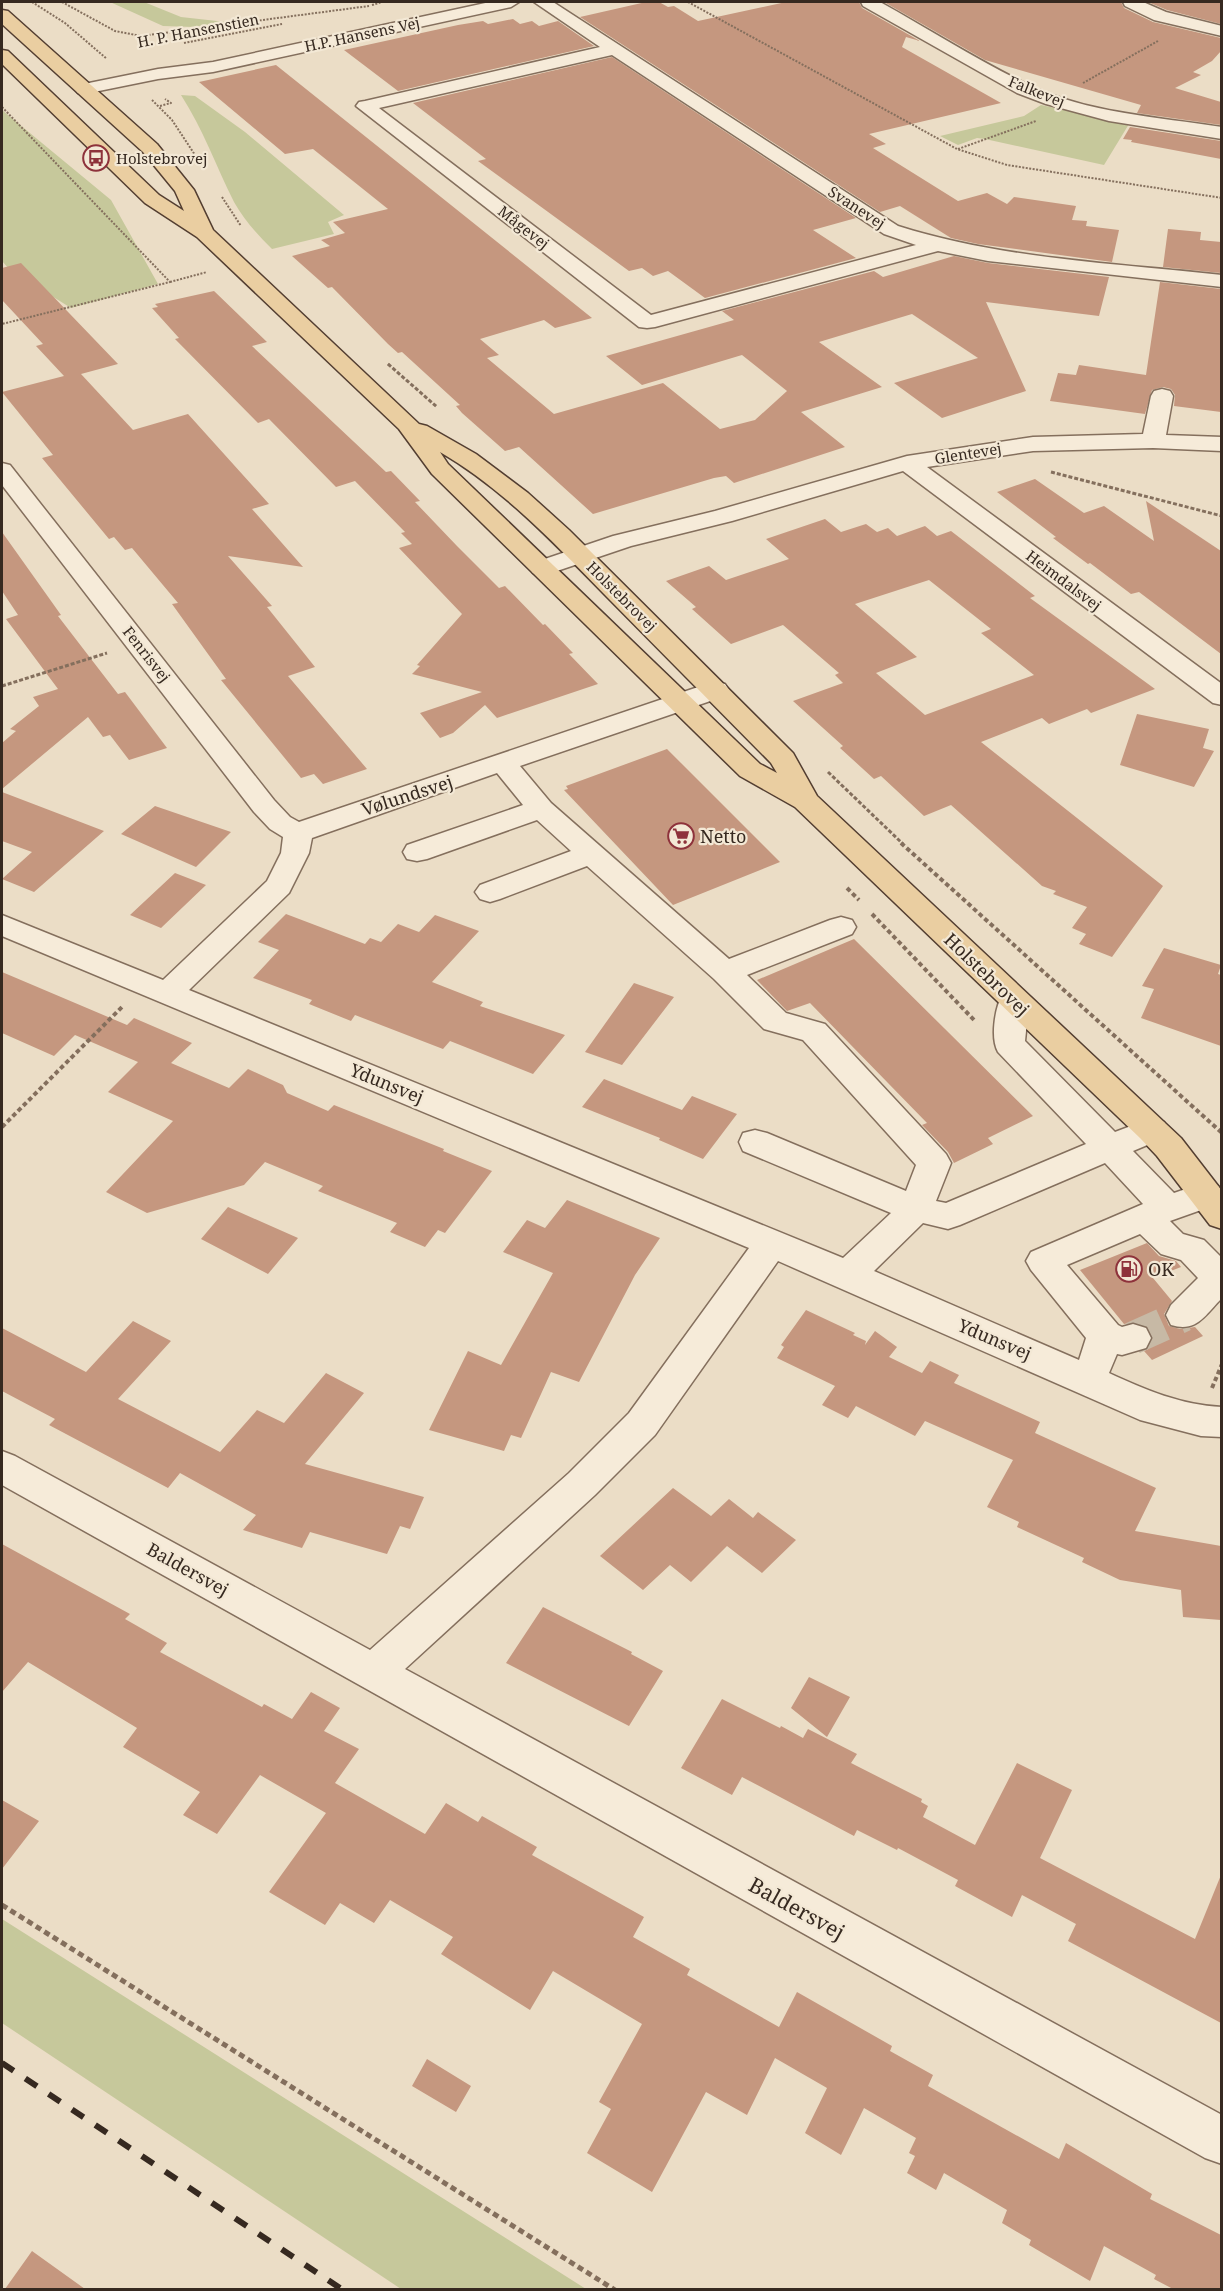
<svg xmlns="http://www.w3.org/2000/svg" width="1223" height="2291" viewBox="0 0 1223 2291" font-family="'Noto Serif',serif">
	<rect width="100%" height="100%" fill="#ebddc6"/>
	<path fill="#c6c89b" d="M110,2H144L181,17L226,22L194,27L163,26Z
		M181,95L195,96L245,132L344,215L328,222L334,234L272,249C258,235 244,220 234,202C216,166 203,129 181,95Z
		M1041,105L1129,124L1104,165L985,139L977,138L958,145L940,136L1024,116Z
		M2,110L111,200L158,284L71,308L10,270L2,261Z
		M2,1919L586,2289H401L2,2023Z"/>
	<path fill="#c5977f" fill-rule="evenodd" d="M646,2H659L668,7L674,6L698,21L786,2H859L862,8L920,41L906,37L902,47L1001,103L869,134L886,144L873,148L958,201L987,193L1007,204L1014,197L1076,206L1072,220L1087,221L1086,226L1119,230L1112,262L978,244L951,238L900,206L880,212L580,17Z
		M884,2H1121L1124,8L1153,22L1221,38V51L1212,61L1193,72L1201,75L1175,88L1221,102V125L1137,113L1141,105L985,60Z
		M1148,2H1221V24L1167,10Z
		M513,19L520,24L532,21L539,26L558,21L594,46L398,91L344,50L458,25L483,21L488,24Z
		M612,57L856,218L813,230L856,258L705,298L668,271L653,276L642,268L629,271L478,161L486,159L413,103Z
		M276,65L592,318L555,328L544,320L480,339L499,355L487,358L554,414L663,383L720,429L755,420L787,391L742,355L642,385L606,356L734,320L722,311L874,271L883,277L954,256L988,263L1109,277L1099,316L986,302L1026,391L942,418L894,383L978,358L912,314L819,342L882,387L801,412L845,447L734,483L726,476L714,478L593,514L519,447L505,451L462,413L456,406L460,405L402,352L398,353L388,344L332,287L328,288L292,256L330,246L321,240L345,233L333,222L388,209L313,149L285,154L199,82Z
		M1130,127L1221,141V159L1131,142L1132,140L1123,139Z
		M1168,229L1201,232L1200,240L1221,242V273L1163,267Z
		M21,263L118,364L81,374L133,430L188,414L269,504L252,509L303,567L228,556L272,606L267,607L315,667L288,676L367,769L323,784L314,774L301,778L221,680L226,679L172,604L178,603L132,548L125,550L114,537L109,539L42,458L53,455L2,392L64,376L36,346L43,344L2,300V268Z
		M1160,282L1221,289V412L1174,406L1175,395L1171,389L1163,387L1152,390L1145,414L1050,401L1058,373L1076,375L1079,365L1146,375Z
		M214,291L267,342L252,346L386,472L391,471L420,501L415,502L457,546L499,588L505,586L543,625L545,624L573,653L569,654L598,684L497,718L485,705L453,733L440,738L420,713L482,692L412,674L420,666L417,665L462,614L399,548L412,544L401,533L405,532L355,481L336,487L269,419L258,423L175,339L179,338L152,308L158,307L155,304Z
		M1035,479L1084,513L1104,506L1154,541L1146,501L1221,551V654L1139,592L1131,594L1090,563L1088,564L1053,538L1056,537L997,492Z
		M825,519L841,532L866,524L877,532L888,528L897,536L925,526L937,536L951,531L1035,596L1030,598L1155,689L1091,713L1087,709L1049,724L1042,718L981,742L1163,886L1112,957L1079,944L1086,934L1072,928L1087,907L1053,894L1056,891L1042,886L951,805L924,816L881,776L874,779L840,748L843,746L793,701L843,683L835,675L839,673L783,625L731,644L692,609L696,607L666,581L709,566L726,580L789,559L766,539ZM929,580L991,629L981,633L1034,675L925,715L876,673L917,657L855,604Z
		M2,532L61,615L58,616L118,694L125,692L167,748L129,760L110,735L103,737L88,717L2,789V743L16,731L10,729L39,706L33,697L58,689L6,619L18,615L2,591Z
		M1137,714L1209,729L1203,748L1214,751L1194,787L1120,765Z
		M667,749L780,862L673,905L564,790L568,789L566,786Z
		M2,792L104,831L34,892L2,879L32,852L2,841Z
		M155,806L231,832L196,867L121,834Z
		M175,873L206,885L161,928L130,915Z
		M286,914L365,944L370,938L381,942L398,924L419,932L435,915L479,931L432,982L483,1002L480,1006L565,1035L533,1074L450,1041L443,1049L355,1015L351,1021L309,1004L312,1000L253,978L279,950L258,942Z
		M854,939L1033,1116L988,1138L993,1144L954,1163L948,1152L922,1125L927,1123L810,1003L787,1011L757,980Z
		M1164,948L1221,965L1218,974L1221,975V1046L1141,1018L1154,989L1142,986Z
		M2,972L127,1025L134,1018L192,1043L171,1063L229,1088L248,1069L283,1085L287,1093L328,1111L334,1105L444,1149L443,1151L492,1171L445,1233L438,1230L425,1247L390,1232L397,1223L318,1191L323,1186L265,1162L244,1185L147,1213L106,1192L173,1121L108,1092L138,1062L75,1035L54,1056L2,1033Z
		M634,983L674,997L622,1065L585,1052Z
		M604,1079L682,1110L692,1096L737,1114L703,1159L659,1140L660,1138L582,1107Z
		M567,1200L660,1238L635,1275L579,1382L551,1372L521,1438L511,1435L504,1451L429,1430L468,1351L501,1365L553,1273L503,1252L527,1220L545,1228Z
		M228,1207L298,1238L268,1274L201,1239Z
		M1147,1243L1159,1256L1176,1261L1181,1267L1153,1278L1172,1301L1164,1314L1169,1326L1180,1329L1195,1327L1203,1336L1152,1360L1144,1351L1148,1349L1153,1339L1148,1327L1134,1322L1124,1324L1080,1270Z
		M806,1310L855,1333L853,1335L866,1341L865,1345L875,1331L897,1347L889,1357L922,1373L930,1361L959,1375L954,1383L1040,1422L1035,1433L1156,1488L1135,1531L1221,1546V1620L1183,1617L1181,1590L1120,1580L1082,1562L1084,1558L1017,1527L1019,1522L987,1507L1013,1460L925,1421L915,1436L856,1406L848,1418L822,1405L835,1386L777,1358L784,1347L781,1345Z
		M133,1321L171,1341L118,1399L220,1452L257,1410L284,1423L326,1373L364,1393L305,1464L424,1497L410,1529L400,1526L387,1554L310,1532L302,1548L243,1530L256,1515L180,1473L168,1488L49,1425L55,1419L2,1391V1328L86,1372Z
		M673,1488L711,1516L729,1499L753,1518L758,1512L796,1540L762,1573L727,1546L691,1582L670,1565L643,1590L600,1556Z
		M2,1544L130,1614L125,1619L167,1643L160,1652L262,1707L264,1704L292,1719L311,1692L340,1708L324,1731L359,1749L335,1783L425,1834L446,1803L478,1822L482,1816L537,1847L532,1855L644,1917L633,1937L690,1969L687,1975L779,2027L797,1992L892,2046L890,2051L933,2075L928,2086L1059,2159L1066,2143L1152,2194L1150,2199L1221,2235V2289H1173L1154,2279L1156,2275L1104,2246L1090,2281L1029,2245L1031,2240L1002,2223L1007,2210L944,2173L936,2190L907,2173L915,2156L909,2153L916,2138L864,2108L841,2155L805,2133L827,2088L775,2058L747,2115L706,2092L652,2192L587,2153L611,2109L599,2102L642,2024L553,1971L530,2010L441,1954L453,1937L390,1900L374,1923L340,1903L325,1925L269,1892L326,1813L260,1775L217,1834L183,1815L200,1792L123,1747L137,1728L28,1662L2,1692Z
		M543,1607L632,1652L631,1654L663,1671L629,1726L506,1663Z
		M809,1677L850,1697L827,1737L791,1708Z
		M722,1699L780,1728L781,1726L803,1738L808,1729L857,1754L851,1763L922,1799L921,1802L928,1806L923,1817L975,1845L1017,1763L1072,1790L1040,1858L1195,1939L1221,1875V2023L1068,1941L1076,1924L1022,1895L1012,1917L955,1886L958,1880L898,1848L897,1850L857,1830L854,1836L742,1777L732,1795L681,1768Z
		M2,1800L39,1821L2,1869Z
		M427,2059L471,2086L456,2112L412,2086Z
		M32,2251L85,2289H5Z"/>
	<g fill="none" stroke-linecap="round" stroke-linejoin="round">
		<path stroke="#c7b9a5" stroke-width="33" stroke-dasharray="33 16" stroke-linecap="butt" d="M1133,1338L1184,1315"/>
		<g stroke="#846f5d" stroke-width="3">
			<path id="minor" d="M490,2H519L511,7L213,72L158,79L84,94L78,93L75,89L78,85L84,84L158,69L213,62Z
				M534,2H553L898,226C1002,259 1114,263 1222,275V287L988,261L938,251L655,327L647,328L639,327L356,106L359,102L365,101L600,47ZM612,55L884,234L916,245L651,315L379,108Z
				M861,2H880C929,29 978,61 1029,85C1087,113 1158,117 1222,127V139L1109,121L1046,104L1017,93L863,6Z
				M1123,2H1143L1166,12L1222,26V36L1154,20L1125,6Z
				M1162,389L1170,391L1173,396L1166,435L1222,437V451L1153,448L1033,451L927,467L1222,684V705L1213,703L903,471L732,521L631,546L551,573L542,575L533,573L530,568L533,563L613,536L715,511L907,456L1033,437L1143,434L1151,396L1154,391Z
				M2,463L10,465L274,800L290,817L299,822L707,684L716,682L725,684L729,690L725,696L520,766L551,803L729,959L830,920L841,917L852,920L856,927L852,934L747,975L786,1013L825,1024L946,1154L951,1163L936,1201L946,1203L1086,1144L998,1052C990,1038 995,1007 1003,993L1014,990L1025,993L1029,1001L1025,1041L1115,1132L1152,1118L1164,1122L1168,1130L1164,1138L1133,1151L1174,1193L1206,1182L1218,1186L1222,1193L1218,1204L1170,1221L1183,1234L1204,1240L1222,1258V1298C1205,1315 1197,1333 1171,1325L1166,1315L1171,1305L1198,1278L1181,1260L1161,1254L1140,1234L1067,1265L1118,1325L1122,1327L1133,1324L1146,1328L1151,1338L1146,1348L1122,1355L1117,1354L1109,1373C1146,1390 1181,1405 1222,1407V1437L1201,1436L1140,1420L778,1261L655,1435L595,1495L405,1669L1222,2115V2164L1205,2158L2,1485V1451L15,1456L370,1650L569,1473L629,1413L749,1248L2,936V915L163,980L267,881L281,853L283,837L270,829L254,812L2,485ZM497,773L523,805L407,845L403,852L407,859L417,861L427,859L537,820L571,851L480,885L475,892L480,899L490,902L500,899L587,866L714,979L764,1029L803,1040L916,1165L906,1191L767,1133L755,1130L743,1133L739,1142L743,1151L891,1213L843,1258L189,990L289,893L309,853L312,838ZM1105,1163L1143,1204L1031,1252L1026,1261L1031,1270L1086,1338L1079,1360L874,1271L923,1223L948,1229L960,1225Z"/>
		</g>
		<g stroke="#533e31" stroke-width="3">
			<path id="major" d="M2,10L8,11L157,144L194,190L213,230L419,424L427,426L476,454L528,493L569,530L793,753L817,796L1181,1138L1222,1191V1229L1210,1225L1157,1156L1140,1138L795,807L740,776L432,474L399,429L197,237L145,203L2,64V50L8,51L159,195L184,211L175,191L143,152L2,24ZM440,452C505,490 556,545 608,598C662,653 717,708 771,763L777,773L760,764L448,464Z"/>
		</g>
		<path stroke="#846f5d" stroke-width="2" stroke-dasharray="2 1.5" stroke-linecap="butt" d="M32,2L65,23L107,59
			M62,2L115,31L141,36L369,6
			M688,2L957,149L1007,165L1222,198
			M372,5L382,2
			M184,43L282,24
			M1083,83L1158,41
			M152,100L172,120L197,158
			M160,106L171,103L165,99
			M2,107L170,282L2,324
			M958,149L1036,121
			M222,197L241,226
			M170,282L207,272
			M388,364L390,366"/>
		<path stroke="#846f5d" stroke-width="3" stroke-dasharray="4 2" stroke-linecap="butt" d="M388,364L437,407
			M1051,472L1222,516
			M2,686L107,653
			M828,772L903,844"/>
		<path stroke="#846f5d" stroke-width="4" stroke-dasharray="4.5 3" stroke-linecap="butt" d="M901,843L1222,1133
			M847,888L859,900
			M872,914L975,1021
			M2,1127L122,1007
			M1212,1388L1222,1364"/>
		<path stroke="#846f5d" stroke-width="5" stroke-dasharray="6 4" stroke-linecap="butt" d="M2,1905L615,2290"/>
		<use href="#minor" fill="#f6ebd9" fill-rule="evenodd"/>
		<use href="#major" fill="#eacea1" fill-rule="evenodd"/>
		<path stroke="#362920" stroke-width="6" stroke-dasharray="14 14" stroke-linecap="butt" d="M2,2063L343,2290"/>
	</g>
	<defs>
		<g id="bus-ring" transform="scale(1.35)"><circle r="9.5" fill="#f3e8d5" stroke="#8e323b" stroke-width="1.5"/><path d="M-5-6H5V4H4V6H2V4H-2V6H-4V4H-5ZM-3.5-4V0h7V-4ZM-3.5 1.2v1.5H-2V1.2ZM2 1.2v1.5H3.5V1.2Z" fill="#8e323b"/></g>
		<g id="supermarket-ring" transform="scale(1.35)"><circle r="9.5" fill="#f3e8d5" stroke="#8e323b" stroke-width="1.5"/><path d="M-6-5.5h2.5l.6 2H6L4.5 2H-2.5L-4.4-4H-6ZM-1.5 3.2a1.3 1.3 0 1 0 .1 0ZM3 3.2a1.3 1.3 0 1 0 .1 0Z" fill="#8e323b"/></g>
		<g id="fuel-ring" transform="scale(1.35)"><circle r="9.5" fill="#f3e8d5" stroke="#8e323b" stroke-width="1.5"/><path d="M-5.5-6h7V0h2V4h1.3V-2.5L3-4.5l.8-.8L6-3V5H2.5V1h-1V6h-7ZM-4.2-4.7v3.2H.2V-4.7Z" fill="#8e323b"/></g>
	</defs>
	<g fill-rule="evenodd">
		<use href="#bus-ring" x="96" y="158"/>
		<use href="#supermarket-ring" x="681" y="836"/>
		<use href="#fuel-ring" x="1129" y="1269"/>
	</g>
	<g text-anchor="middle" dominant-baseline="central" stroke-width="4.5" stroke-linejoin="round" paint-order="stroke">
		<g font-size="15" fill="#362920" stroke="#f3e8d5">
			<text transform="translate(198 30) rotate(-11)">H. P. Hansenstien</text>
			<text transform="translate(362 34) rotate(-12)">H.P. Hansens Vej</text>
			<text transform="translate(1037 91) rotate(22)">Falkevej</text>
			<text transform="translate(857 207) rotate(33)">Svanevej</text>
			<text transform="translate(524 227) rotate(38)">Mågevej</text>
			<text transform="translate(968 453) rotate(-9)">Glentevej</text>
			<text transform="translate(1064 580) rotate(37)">Heimdalsvej</text>
			<text transform="translate(622 596) rotate(45)">Holstebrovej</text>
			<text transform="translate(147 654) rotate(52)">Fenrisvej</text>
		</g>
		<g font-size="15" fill="#362920" stroke="#f3e8d5" text-anchor="start">
			<text x="116" y="158">Holstebrovej</text>
		</g>
		<g font-size="18" fill="#362920" stroke="#f3e8d5">
			<text transform="translate(407 795) rotate(-18)">Vølundsvej</text>
			<text transform="translate(987 974) rotate(44)">Holstebrovej</text>
			<text transform="translate(387 1083) rotate(22)">Ydunsvej</text>
			<text transform="translate(995 1339) rotate(23)">Ydunsvej</text>
			<text transform="translate(188 1569) rotate(29)">Baldersvej</text>
		</g>
		<g font-size="18" fill="#362920" stroke="#f3e8d5" text-anchor="start">
			<text x="700" y="836">Netto</text>
			<text x="1148" y="1269">OK</text>
		</g>
		<g font-size="21" fill="#362920" stroke="#f3e8d5">
			<text transform="translate(797 1908) rotate(29)">Baldersvej</text>
		</g>
	</g>
	<rect width="1223" height="2291" fill="none" stroke="#362920" stroke-width="6"/>
</svg>
